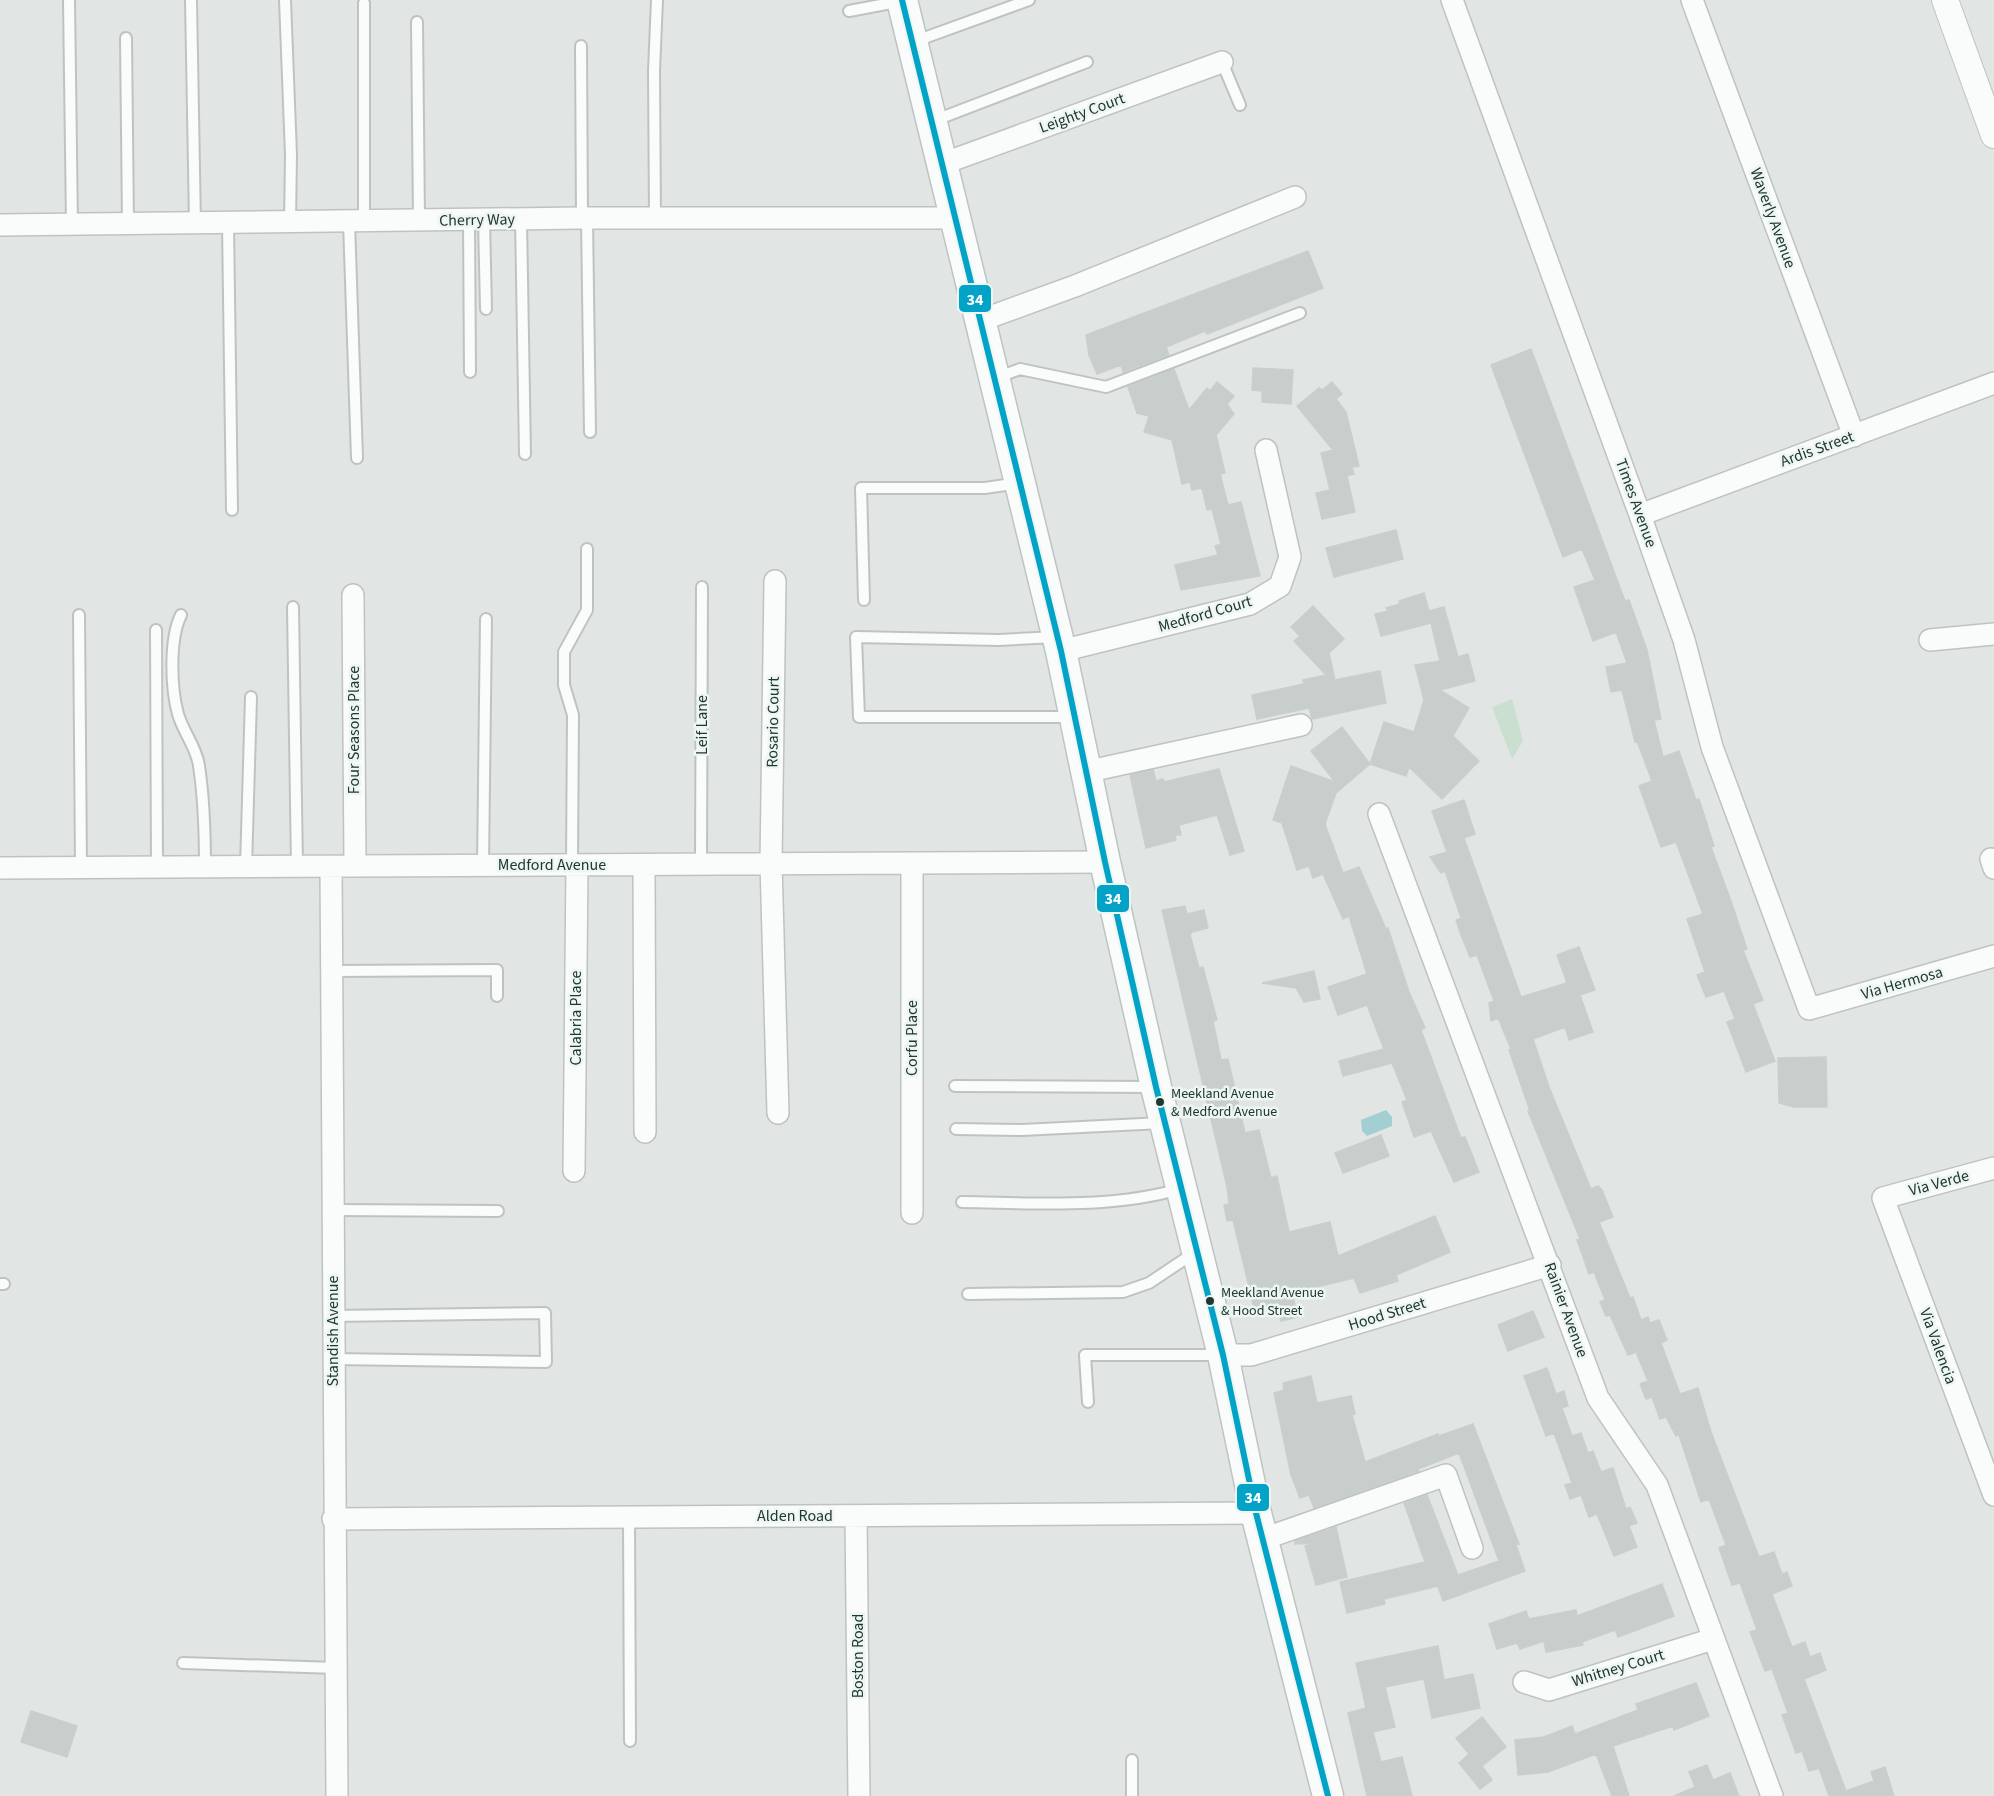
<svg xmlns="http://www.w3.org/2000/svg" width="1994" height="1796" viewBox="0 0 1994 1796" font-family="'Source Sans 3',sans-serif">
	<rect width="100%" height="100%" fill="#e1e6e4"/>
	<path fill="#cadfd0" d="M1512,699L1523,741L1512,759L1492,707Z"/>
	<path fill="#a3cfd3" d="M1386,1110L1392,1117V1126L1367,1136L1362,1131L1361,1120Z"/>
	<path fill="#c8cecb" stroke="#cacfcd" stroke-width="1.5" d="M1308,251L1323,288L1207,334L1205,331L1166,347L1169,355L1123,372L1121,365L1097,374L1089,355L1086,335Z
		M1531,349L1625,601L1629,600L1647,650L1661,719L1654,720L1663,757L1679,751L1696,800L1699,799L1714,846L1711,847L1732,904L1747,949L1743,950L1763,1000L1753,1004L1775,1061L1746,1072L1727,1022L1735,1019L1724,991L1706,997L1697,975L1705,972L1687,919L1703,914L1676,842L1661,847L1639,786L1652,781L1637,741L1635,742L1622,690L1611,692L1606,667L1627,663L1616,632L1593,641L1574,587L1595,580L1582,549L1563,557L1491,365Z
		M1253,368L1293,370L1291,404L1262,402V391L1252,390Z
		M1174,369L1189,410L1207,388L1210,391L1217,382L1234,396L1227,404L1234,414L1216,435L1225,473L1220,474L1228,505L1241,502L1260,576L1181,590L1175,565L1218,555L1215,546L1221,544L1212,509L1207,510L1202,488L1192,490L1190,482L1182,484L1172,440L1144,432L1149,416L1137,413L1128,387Z
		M1332,382L1342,394L1336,399L1346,412L1359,466L1352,467L1354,474L1347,476L1355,512L1322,519L1316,493L1330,490L1321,453L1333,450L1297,406L1319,388L1322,390Z
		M1396,530L1403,559L1334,577L1326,548Z
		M1424,593L1429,611L1444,607L1458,657L1468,654L1475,681L1440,690L1469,708L1453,736L1479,761L1442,799L1409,767L1406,776L1370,764L1336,793L1325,824L1343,873L1359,867L1386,929L1388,928L1409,992L1425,1028L1421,1030L1461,1138L1465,1137L1479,1172L1454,1182L1431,1131L1414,1137L1402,1102L1407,1100L1392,1063L1343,1076L1339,1061L1384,1049L1367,1005L1338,1015L1328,987L1367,974L1349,916L1343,919L1323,874L1313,878L1309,866L1297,870L1282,823L1273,820L1291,766L1335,782L1311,751L1342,727L1370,764L1384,722L1414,732L1424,700L1415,665L1440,661L1431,623L1381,636L1375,614L1388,611L1386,608L1400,604L1399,601Z
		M1313,606L1344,639L1329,653L1335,680L1380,671L1386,703L1312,719L1309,708L1257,719L1252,695L1304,684L1303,680L1326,675L1294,641L1300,636L1291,627Z
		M1219,769L1244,851L1230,855L1217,815L1179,825L1181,835H1175L1176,840L1146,848L1130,775L1153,770L1156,781L1163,779L1164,782Z
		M1464,800L1475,834L1464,838L1521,997L1567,983L1557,955L1579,947L1595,990L1580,995L1593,1032L1569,1040L1565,1027L1533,1039L1549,1087L1591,1189L1598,1186L1602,1190L1613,1217L1599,1222L1630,1298L1633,1297L1641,1320L1648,1317L1650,1323L1659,1320L1667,1340L1661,1343L1680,1394L1698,1388L1711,1432L1759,1557L1774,1552L1782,1574L1787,1572L1792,1586L1772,1594L1792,1647L1805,1642L1810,1657L1820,1653L1826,1670L1804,1679L1846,1791L1874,1781L1871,1772L1885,1767L1894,1796H1829L1819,1768L1809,1771L1802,1751L1796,1753L1782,1715L1788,1713L1772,1669L1765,1671L1750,1632L1757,1630L1740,1583L1732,1585L1719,1548L1726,1545L1709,1499L1701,1502L1679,1435L1676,1436L1666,1417L1660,1419L1652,1397L1646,1399L1640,1384L1648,1381L1636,1352L1628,1355L1610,1315L1606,1316L1600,1302L1605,1300L1594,1272L1589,1274L1577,1240L1580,1239L1528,1111H1530L1509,1050L1511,1049L1498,1018L1491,1021L1489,1003L1494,1001L1477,955L1470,957L1461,935L1456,920L1461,918L1445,871L1441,873L1430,857L1447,852L1432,811Z
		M1185,906L1187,914L1204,910L1208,928L1192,932L1190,935L1199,968L1203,967L1217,1020L1213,1021L1221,1060L1228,1059L1245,1133L1259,1130L1271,1178L1277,1176L1289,1232L1330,1222L1338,1256L1435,1216L1450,1252L1396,1275L1398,1281L1360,1293L1354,1278L1292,1293L1298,1317L1281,1321L1277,1303L1254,1308L1233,1220L1227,1221L1224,1205L1229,1204L1227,1187L1162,910Z
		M1314,971L1320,999L1304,1002L1296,988L1262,983Z
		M1826,1057L1827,1107H1794L1779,1103L1778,1058Z
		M1381,1135L1389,1156L1343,1173L1335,1153Z
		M1533,1311L1544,1337L1508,1351L1498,1325Z
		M1547,1368L1556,1394L1564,1391L1568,1406L1562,1408L1572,1436L1581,1433L1588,1453L1593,1451L1601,1472L1613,1468L1626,1509L1630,1507L1637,1523L1629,1526L1637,1547L1614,1556L1597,1514L1589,1517L1581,1495L1570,1499L1565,1485L1572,1483L1554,1433L1546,1436L1524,1376Z
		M1311,1376L1317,1403L1351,1396L1355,1414L1352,1415L1365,1462L1438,1434L1439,1436L1473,1424L1519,1544L1516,1545L1525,1571L1443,1601L1438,1586L1384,1599L1385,1604L1347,1613L1340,1582L1425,1562L1404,1503L1427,1495L1458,1575L1499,1561L1459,1453L1418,1469L1419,1471L1314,1508L1309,1495L1300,1498L1291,1475L1274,1393L1284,1390L1283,1383Z
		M1336,1527L1347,1577L1316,1585L1305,1546L1314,1543L1295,1544V1541Z
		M1662,1584L1674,1616L1618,1637L1615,1630L1582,1642L1583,1645L1546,1652L1544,1641L1520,1649L1517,1643L1497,1649L1489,1624L1526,1611L1529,1619L1576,1610L1577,1616Z
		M1438,1646L1444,1680L1473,1674L1480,1708L1432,1718L1424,1679L1385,1687L1395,1727L1373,1732L1381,1762L1402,1757L1412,1796H1367L1348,1713L1366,1708L1356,1663Z
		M1696,1683L1709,1716L1674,1730L1673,1726L1613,1746L1629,1796H1612L1596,1754L1548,1772L1518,1775L1515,1740L1544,1737L1572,1726L1575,1734L1638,1710L1636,1704Z
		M31,1711L77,1726L67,1757L21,1742Z
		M1482,1717L1506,1747L1482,1766L1492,1780L1480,1789L1459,1763L1469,1754L1456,1738Z
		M1707,1765L1713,1780L1730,1773L1739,1796H1674L1695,1787L1689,1772Z"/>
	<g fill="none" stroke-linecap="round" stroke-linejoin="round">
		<g stroke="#bec3c1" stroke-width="14">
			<path id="service" d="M69,0L72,225
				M191,0L195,224
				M285,0L291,155L290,223
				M364,3V222
				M849,11L902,1
				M417,22L419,221
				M126,38L128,224
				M913,42L1029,0
				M581,46L582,218
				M1222,62L1240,105
				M933,121L1087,62
				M655,218L654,71L657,0
				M521,219L525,454
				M587,219L590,432
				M469,220L470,372
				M484,220L486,309
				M349,222L357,458
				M228,224L232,510
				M996,378L1020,369L1106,387L1300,313
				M864,600L861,488H985L1019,483
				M293,607L297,867
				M79,615L81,867
				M181,615C169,639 171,689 178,714C183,732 197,748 199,766C204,799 205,833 205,867
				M156,630L157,867
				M1056,637L999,640L856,637L859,717H1074
				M701,864L702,587
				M483,865L486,619
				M572,865L573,715L564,685V652L587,610V549
				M246,867L251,697
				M332,971L497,970V996
				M955,1086L1153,1087
				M956,1129L1022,1130L1162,1123
				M962,1202C1035,1203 1110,1209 1180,1189
				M333,1210L498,1211
				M0,1284H4
				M968,1294L1123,1292L1149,1283L1194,1253
				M333,1359L546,1362L545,1313L333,1316
				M1088,1402L1085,1355H1220
				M629,1517L630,1741
				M183,1663L335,1668
				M1132,1796V1760"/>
		</g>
		<g stroke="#bec3c1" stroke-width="24">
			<path id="minor" d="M1452,0L1640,515L1684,640L1712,747L1809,1009L1994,956
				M1692,0L1854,436
				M942,164L1222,62
				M0,225L582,218H953
				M979,321L1075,286L1295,197
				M1640,515L1994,383
				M775,581L771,863L778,1113
				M353,595L355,866
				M1930,640L1994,634
				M1061,651L1250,604L1280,586L1290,557L1266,450
				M1085,772L1301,725
				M1379,814L1598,1398L1657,1485L1772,1796
				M1991,859L1994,868
				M912,863V1213
				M644,865L645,1132
				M331,866L337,1796
				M0,868L1105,862
				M1994,1168L1883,1198L1994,1495
				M574,1171L577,865
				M1223,1355H1251L1550,1265
				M856,1516L859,1796
				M333,1519L1256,1513
				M1263,1539L1446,1475L1472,1548
				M1524,1682L1549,1690L1713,1639"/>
		</g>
		<g stroke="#bec3c1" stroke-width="28">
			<path id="tertiary" d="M1945,0L1994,135"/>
		</g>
		<g stroke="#bdc4c1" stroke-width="33">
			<path id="secondary" d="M902,0L1061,651L1105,862L1156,1087L1223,1355L1256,1513L1328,1796"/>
		</g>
		<use href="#service" stroke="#fafbfb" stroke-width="10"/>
		<use href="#minor" stroke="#fafbfb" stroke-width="21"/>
		<use href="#tertiary" stroke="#fafbfb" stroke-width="26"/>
		<use href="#secondary" stroke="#fafbfb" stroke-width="30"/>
		<g stroke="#eef6f2" stroke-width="10">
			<path id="bus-1" d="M902,0L1061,651L1105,862L1156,1087L1223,1355L1256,1513L1328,1796"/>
		</g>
		<use href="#bus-1" stroke="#02a3c6" stroke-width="6"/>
	</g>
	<g fill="#213831" stroke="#eef6f2" stroke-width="2">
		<circle cx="1160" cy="1102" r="5"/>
		<circle cx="1210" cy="1301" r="5"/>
	</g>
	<g text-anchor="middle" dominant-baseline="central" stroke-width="5" stroke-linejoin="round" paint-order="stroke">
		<g font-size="14" fill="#213831" stroke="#eef6f2" text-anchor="start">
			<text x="1171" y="1094">Meekland Avenue<tspan x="1171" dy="18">&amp; Medford Avenue</tspan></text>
			<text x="1221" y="1293">Meekland Avenue<tspan x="1221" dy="18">&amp; Hood Street</tspan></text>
		</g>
		<g font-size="16" fill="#213831" stroke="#eef6f2">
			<text transform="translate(1082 113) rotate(-20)">Leighty Court</text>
			<text transform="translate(1773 218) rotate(70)">Waverly Avenue</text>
			<text transform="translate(477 220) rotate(-1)">Cherry Way</text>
			<text transform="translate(1817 449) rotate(-20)">Ardis Street</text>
			<text transform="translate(1636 503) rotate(70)">Times Avenue</text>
			<text transform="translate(1205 614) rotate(-16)">Medford Court</text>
			<text transform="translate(773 722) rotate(-89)">Rosario Court</text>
			<text transform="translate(702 725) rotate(-90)">Leif Lane</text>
			<text transform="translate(354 730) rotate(-90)">Four Seasons Place</text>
			<text x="552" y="865">Medford Avenue</text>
			<text transform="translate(1902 983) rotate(-16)">Via Hermosa</text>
			<text transform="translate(576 1018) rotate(-90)">Calabria Place</text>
			<text transform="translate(912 1038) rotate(-90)">Corfu Place</text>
			<text transform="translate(1939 1183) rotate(-15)">Via Verde</text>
			<text transform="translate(1566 1310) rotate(70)">Rainier Avenue</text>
			<text transform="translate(1387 1314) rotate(-17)">Hood Street</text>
			<text transform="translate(333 1331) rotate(-90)">Standish Avenue</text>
			<text transform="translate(1938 1346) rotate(70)">Via Valencia</text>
			<text x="795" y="1516">Alden Road</text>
			<text transform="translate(858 1656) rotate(-90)">Boston Road</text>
			<text transform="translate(1618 1668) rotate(-17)">Whitney Court</text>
		</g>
	</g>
	<g stroke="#eef6f2" stroke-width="2">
		<rect x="958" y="284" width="34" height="29" rx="6" fill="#02a3c6"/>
		<rect x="1096" y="884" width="34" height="29" rx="6" fill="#02a3c6"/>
		<rect x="1236" y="1483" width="34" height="29" rx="6" fill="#02a3c6"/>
	</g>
	<g font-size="16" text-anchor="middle" font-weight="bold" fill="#fff">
		<text x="975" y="305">34</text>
		<text x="1113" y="904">34</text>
		<text x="1253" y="1503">34</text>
	</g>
</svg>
